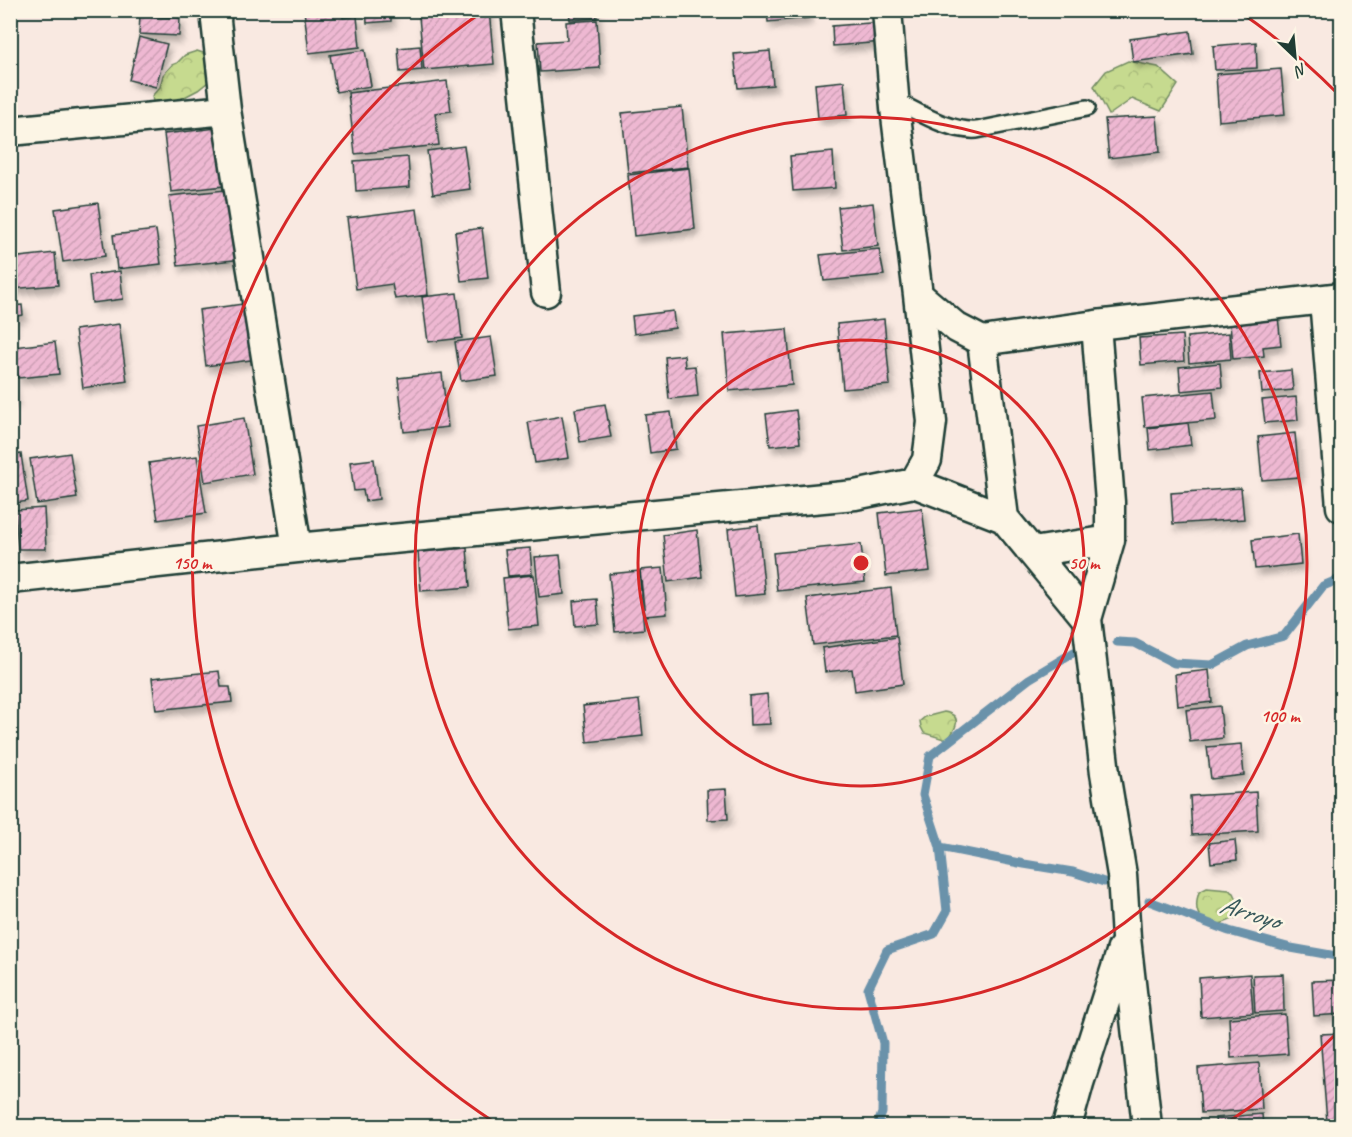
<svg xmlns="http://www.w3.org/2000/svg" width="1352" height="1137" viewBox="0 0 1352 1137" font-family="Caveat,sans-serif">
	<defs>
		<pattern id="forest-crowns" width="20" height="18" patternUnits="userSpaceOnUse" patternTransform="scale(1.5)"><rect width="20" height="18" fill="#c6da8f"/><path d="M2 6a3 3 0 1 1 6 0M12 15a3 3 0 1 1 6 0" fill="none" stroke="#aabc7c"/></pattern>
		<pattern id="building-hatch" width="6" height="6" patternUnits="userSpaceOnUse" patternTransform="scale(1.5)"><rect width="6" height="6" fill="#eeb8d2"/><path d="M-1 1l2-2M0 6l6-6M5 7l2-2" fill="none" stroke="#cc9fb5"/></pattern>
		<filter id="shadow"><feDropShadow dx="3.5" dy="6" stdDeviation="3" flood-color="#0004"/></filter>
	</defs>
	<rect width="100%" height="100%" fill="#f9e9e1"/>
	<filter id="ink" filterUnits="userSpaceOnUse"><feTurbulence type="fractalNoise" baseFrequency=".0167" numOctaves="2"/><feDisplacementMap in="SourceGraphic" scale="12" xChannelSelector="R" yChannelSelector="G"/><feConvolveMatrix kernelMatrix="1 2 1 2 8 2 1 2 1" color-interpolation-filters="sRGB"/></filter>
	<g filter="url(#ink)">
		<path fill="url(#forest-crowns)" stroke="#728c62" stroke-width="1.5" d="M197,51L203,53L208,58L211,76L208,82L198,90L175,102L156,105L153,102L152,96L160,87L163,75L172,65L177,63L185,55Z
			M1128,61L1158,67L1178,85L1161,111L1132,99L1109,115L1094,86L1106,71Z
			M944,712C964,715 956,729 947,740L924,733L921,727L920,721L925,717Z
			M1207,888L1229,890L1234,893L1239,904L1235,918C1229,920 1222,925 1216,924C1196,923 1194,907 1199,892Z"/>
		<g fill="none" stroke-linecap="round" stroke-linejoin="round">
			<path stroke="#6b92aa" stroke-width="9" d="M1117,642L1135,643L1174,663L1212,665L1247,646L1284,636L1323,586L1342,578
				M940,847L1024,864L1073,872L1104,882
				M1149,901L1229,931L1291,948L1342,957
				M877,1126L882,1113L883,1043L868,989L887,950L934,934L947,911L940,847L923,795L930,756L1029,679L1074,652"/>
		</g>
		<path fill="url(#building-hatch)" stroke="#1f3d34" stroke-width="1.5" filter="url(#shadow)" d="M304,10H342L343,18L357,16L360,47L309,53Z
			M366,10H391V21L367,23Z
			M443,10H489L494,64L424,70L419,17L443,15Z
			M569,10H596L597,18L570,20Z
			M767,10H807L808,18L768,22Z
			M140,16L180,18L179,36L139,34Z
			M597,20L600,68L540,72L538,42L567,40L566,22Z
			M882,22L883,42L833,46L832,26Z
			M1190,31L1193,54L1133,62L1130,39Z
			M139,37L167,44L156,87L129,80Z
			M1256,42L1257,68L1215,70L1213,46Z
			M420,46L422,70L400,72L398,48Z
			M365,50L371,86L336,92L330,55Z
			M770,51L773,85L738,88L734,54Z
			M1281,69L1285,115L1219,121L1216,74Z
			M447,81L451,111L435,113L439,145L355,154L348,93Z
			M844,81L847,115L818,118L815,84Z
			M682,107L688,167L628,173L622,113Z
			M1157,116L1160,152L1109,158L1105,119Z
			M226,127L233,185L171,192L164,134Z
			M464,146L470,189L433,194L427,151Z
			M833,152L835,188L793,191L790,156Z
			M408,157L410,187L356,191L354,161Z
			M689,168L695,229L634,236L628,175Z
			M235,189L243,259L178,266L169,196Z
			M98,203L105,256L63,262L55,209Z
			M873,203L878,246L843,250L838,207Z
			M417,209L428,295L395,299L392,284L356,289L347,218Z
			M482,228L488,278L461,281L455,232Z
			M156,230L161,264L117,269L113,235Z
			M879,249L884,275L824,281L820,255Z
			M55,253L58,285L10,289V258Z
			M120,271L123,299L92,303L89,275Z
			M457,293L462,338L428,342L422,297Z
			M250,303L258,359L206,366L199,310Z
			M22,305L23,315L12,317L13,330L10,331V306Z
			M1277,307L1281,345L1263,347L1264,356L1233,359L1229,312Z
			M673,311L675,328L634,334L632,316Z
			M884,319L890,385L843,389L837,324Z
			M119,324L127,381L83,388L75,330Z
			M787,329L792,385L729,391L724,334Z
			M1229,333L1231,359L1189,363L1187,337Z
			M1182,335L1184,361L1141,365L1139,338Z
			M491,337L497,376L461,381L455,342Z
			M55,342L59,374L18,378L14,347Z
			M684,355L685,367L695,366L698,396L669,399L665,357Z
			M10,359L15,401H10Z
			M1220,363L1222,387L1181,391L1179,367Z
			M1291,370L1293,390L1262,393L1260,373Z
			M442,373L448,427L404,432L398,378Z
			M1213,391L1216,420L1145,427L1142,398Z
			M1296,397L1298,420L1265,423L1262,400Z
			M605,404L611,437L580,442L575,409Z
			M796,410L800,443L770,446L766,414Z
			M671,412L676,449L650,453L645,415Z
			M562,416L569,458L535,463L528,422Z
			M244,418L253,474L205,482L196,426Z
			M1188,423L1191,445L1150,450L1148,428Z
			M1295,433L1299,477L1262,480L1258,437Z
			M70,453L77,498L37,504L30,459Z
			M21,454L28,501L10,504V456Z
			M197,456L206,513L158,520L149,463Z
			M374,459L379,499L365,501L363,490L354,491L350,462Z
			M1241,488L1244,519L1173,524L1171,493Z
			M44,508L46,549H18L15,510Z
			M922,508L930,571L886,576L879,513Z
			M758,525L765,594L735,597L728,529Z
			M697,530L702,577L668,582L663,535Z
			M1298,534L1301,564L1255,569L1252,540Z
			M861,544L865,582L777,591L773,553Z
			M467,548L470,587L421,591L418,552Z
			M530,548L532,574L508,576L505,550Z
			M560,555L564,594L539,597L535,557Z
			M663,568L667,614L645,616L640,570Z
			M639,571L644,629L615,632L609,574Z
			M534,575L539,626L508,629L503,578Z
			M891,588L896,635L813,645L807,598Z
			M597,599L599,624L575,626L573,601Z
			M897,637L903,684L855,691L852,669L825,672L822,648Z
			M1209,670L1212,702L1178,706L1175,674Z
			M219,671L221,687H230L232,702L156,710L152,678Z
			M767,694L770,724L750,725L749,696Z
			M639,700L643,736L587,742L583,706Z
			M1220,706L1223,738L1190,742L1186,710Z
			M1241,744L1244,775L1211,779L1207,747Z
			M726,789L728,819L708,820L707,790Z
			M1256,792L1258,831L1192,835L1190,796Z
			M1235,840L1237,860L1211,863L1209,843Z
			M1250,974L1253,1013L1201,1017L1199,978Z
			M1283,974L1284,1011L1255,1013L1253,975Z
			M1342,980V1014L1314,1016L1312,981Z
			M1285,1014L1288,1054L1231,1058L1229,1018Z
			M1342,1033V1121L1327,1122L1320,1034Z
			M1259,1063L1262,1109L1201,1113L1198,1068Z
			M1262,1114L1263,1126H1216L1215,1118Z"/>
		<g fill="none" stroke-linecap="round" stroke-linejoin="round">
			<g stroke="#1f3d34" stroke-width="20">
				<path id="service" d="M894,100C919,112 949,132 977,130L1087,108"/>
			</g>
			<g stroke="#1f3d34" stroke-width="33">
				<path id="minor" d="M217,10L216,21L226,110L297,548
					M516,10L546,292
					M10,131L226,110
					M918,295L957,328L982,341L1096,325L1342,297
					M1324,299L1341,507
					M1096,325L1110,502V540L1087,619L1105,773L1122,875L1126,938L1147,1126
					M982,341L1004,518L1087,619
					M914,483L1004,518
					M1033,552L1110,540
					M10,579L297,548L855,495L914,483L927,460L932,422L918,295L895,108L887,10
					M1067,1126L1079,1083L1122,949"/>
			</g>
			<use href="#service" stroke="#fcf5e5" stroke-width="15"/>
			<use href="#minor" stroke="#fcf5e5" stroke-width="28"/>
		</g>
	</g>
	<g fill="none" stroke="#d62828" stroke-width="3">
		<circle cx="861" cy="563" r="223"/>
		<circle cx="861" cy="563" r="446"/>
		<path d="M1338 1032A669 669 0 0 1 1225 1124M497 1124A669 669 0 0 1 482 12M1240 12A669 669 0 0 1 1338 94"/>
	</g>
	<g text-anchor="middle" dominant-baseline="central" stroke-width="5" stroke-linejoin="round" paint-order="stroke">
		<g font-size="27" font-style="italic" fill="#38595b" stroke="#fcf5e5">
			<text transform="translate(1250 912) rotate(17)">Arroyo</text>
		</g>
	</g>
	<circle cx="861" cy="563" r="9" fill="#d62828" stroke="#fcf5e5" stroke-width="3"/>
	<g font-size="18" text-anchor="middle" font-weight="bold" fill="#d62828" stroke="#fcf5e5" stroke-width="5" stroke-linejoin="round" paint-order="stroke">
		<text x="1084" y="569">50 m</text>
		<text x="192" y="569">150 m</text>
		<text x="1280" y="722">100 m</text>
	</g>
	<rect width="1352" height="1137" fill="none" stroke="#fcf5e5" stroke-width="36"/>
	<rect x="18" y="18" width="1316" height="1101" fill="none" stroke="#1f3d34" stroke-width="2" filter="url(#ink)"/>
	<g transform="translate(1295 57) rotate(154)" stroke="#fcf5e5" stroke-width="4.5" paint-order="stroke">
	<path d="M0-4.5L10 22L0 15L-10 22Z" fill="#1f3d34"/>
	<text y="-9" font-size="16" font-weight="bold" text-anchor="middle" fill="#1f3d34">N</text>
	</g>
</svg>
